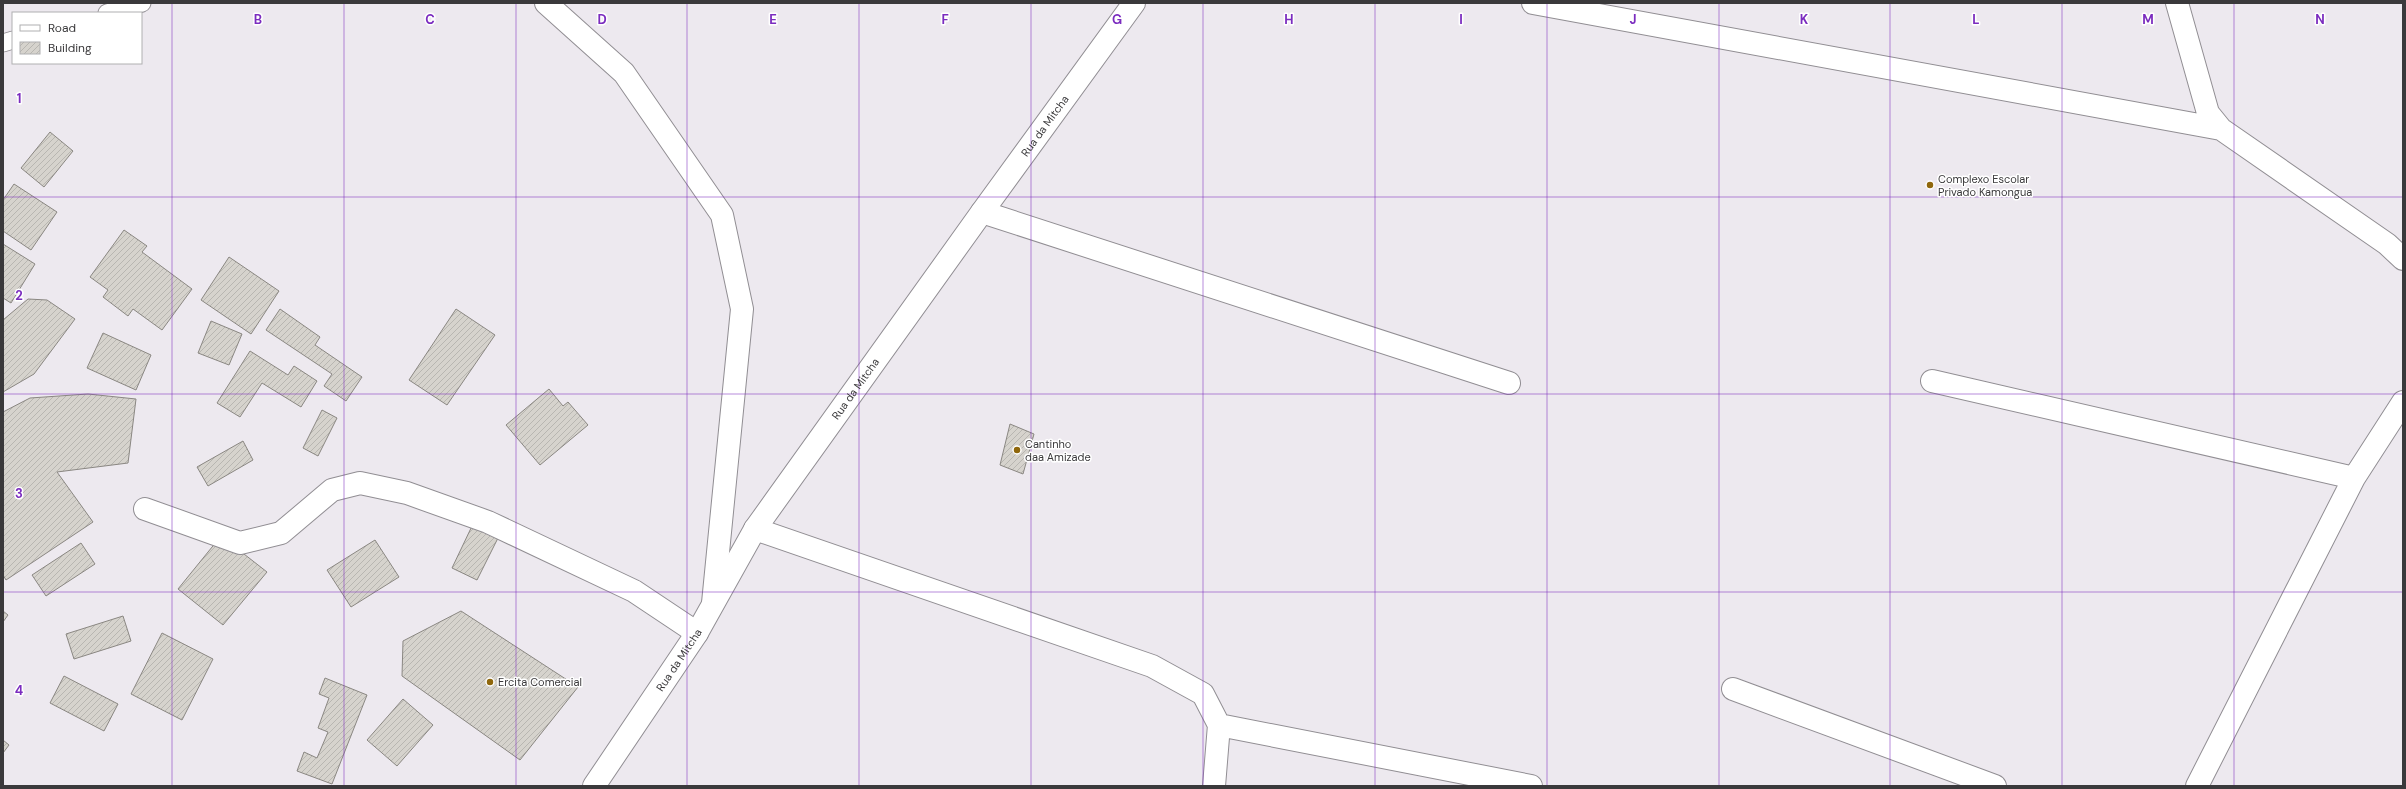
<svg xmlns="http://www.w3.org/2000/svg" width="2406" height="789" viewBox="0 0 2406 789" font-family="'DM Sans',sans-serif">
	<defs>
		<pattern id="building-hatch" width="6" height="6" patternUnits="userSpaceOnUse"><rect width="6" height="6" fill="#d6d3cd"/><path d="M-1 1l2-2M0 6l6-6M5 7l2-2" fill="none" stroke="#b8b6b1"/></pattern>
	</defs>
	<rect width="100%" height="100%" fill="#ede9ef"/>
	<path fill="url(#building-hatch)" stroke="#8a8782" d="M50,132L73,151L44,187L21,168Z
		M14,184L57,212L31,250L3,231V200Z
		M124,230L147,246L142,252L192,289L162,330L133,309L128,316L103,297L108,290L90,277Z
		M3,244L35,264L11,303L3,298Z
		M229,257L279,291L251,334L201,300Z
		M28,299L47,300L75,319L34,374L3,392V320Z
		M280,309L320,337L315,345L362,377L346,401L324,386L332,374L266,330Z
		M456,309L495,335L447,405L409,380Z
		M211,321L242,334L229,365L198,353Z
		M103,333L151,355L136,390L87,368Z
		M250,351L288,375L294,366L317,381L301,407L262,383L240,417L217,403Z
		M549,389L563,406L568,402L588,425L540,465L506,425Z
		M88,394L136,399L128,463L57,472L93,522L6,580L3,575V412L30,398Z
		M322,410L337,418L318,456L303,448Z
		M1010,424L1034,434L1023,474L1000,465Z
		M243,441L253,460L208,486L197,467Z
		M472,526L498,538L477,580L452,568Z
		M221,536L267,572L223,625L178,589Z
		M375,540L399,577L351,607L327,570Z
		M81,543L95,564L46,596L32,575Z
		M3,611L8,615L3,622Z
		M461,611L578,687L520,760L402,676L403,641Z
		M123,616L131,641L74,659L66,634Z
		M162,633L213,659L182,720L131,694Z
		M64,676L118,704L104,731L50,703Z
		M325,678L367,695L332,784L297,771L304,752L317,758L328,732L318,728L329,698L319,694Z
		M403,699L433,725L397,766L367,740Z
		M3,740L9,745L3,753Z"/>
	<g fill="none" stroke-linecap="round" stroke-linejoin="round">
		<g stroke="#918e93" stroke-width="19">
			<path id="service" d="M107,13L142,3
				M3,43L13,40"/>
		</g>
		<g stroke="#918e93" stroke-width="24">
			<path id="minor" d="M546,3L624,73L722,215L742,309L713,603
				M1533,3L2221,129L2387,244L2403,259
				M2177,3L2208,113L2221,129
				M982,212L1509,383
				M1932,381L2354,478
				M145,509L240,543L281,533L332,490L360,483L407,493L488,522L634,591L697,633
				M755,529L1152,666L1203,694L1219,725L1214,786
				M1733,689L1995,786
				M1219,725L1531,786
				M2197,786L2354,478L2403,402"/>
		</g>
		<g stroke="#918e93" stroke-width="24">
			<g id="primary">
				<path id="s1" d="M594,786L697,633L755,529L982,212L1134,3"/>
			</g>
		</g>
		<use href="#service" stroke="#fff" stroke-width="17"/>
		<use href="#minor" stroke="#fff" stroke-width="22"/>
		<use href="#primary" stroke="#fff" stroke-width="22"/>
	</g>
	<path fill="none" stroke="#7b2cbf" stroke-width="1" stroke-opacity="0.55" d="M172,3V786M344,3V786M516,3V786M687,3V786M859,3V786M1031,3V786M1203,3V786M1375,3V786M1547,3V786M1719,3V786M1890,3V786M2062,3V786M2234,3V786M3,197H2403M3,394H2403M3,592H2403"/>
	<g fill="#8f670c" stroke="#fff" stroke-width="1.5">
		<circle cx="1930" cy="185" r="4"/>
		<circle cx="1017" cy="450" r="4"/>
		<circle cx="490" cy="682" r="4"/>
	</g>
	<g text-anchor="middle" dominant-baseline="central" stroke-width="3" stroke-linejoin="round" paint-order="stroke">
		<g font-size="11" fill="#3a393b" stroke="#fff">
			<text stroke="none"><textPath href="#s1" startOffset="800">Rua da Mitcha</textPath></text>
			<text stroke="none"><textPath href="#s1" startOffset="476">Rua da Mitcha</textPath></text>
			<text stroke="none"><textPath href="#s1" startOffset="152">Rua da Mitcha</textPath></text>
		</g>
		<g font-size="11" fill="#3a393b" stroke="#fff" text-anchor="start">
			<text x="1938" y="179">Complexo Escolar<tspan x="1938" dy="13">Privado Kamongua</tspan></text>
			<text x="1025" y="444">Cantinho<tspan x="1025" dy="13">daa Amizade</tspan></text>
			<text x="498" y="682">Ercita Comercial</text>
		</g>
	</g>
	<g font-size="13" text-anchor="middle" font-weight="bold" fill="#7b2cbf" stroke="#fff" stroke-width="3" stroke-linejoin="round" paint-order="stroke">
		<text x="258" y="24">B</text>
		<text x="430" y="24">C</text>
		<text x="602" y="24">D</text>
		<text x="773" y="24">E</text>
		<text x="945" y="24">F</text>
		<text x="1117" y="24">G</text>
		<text x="1289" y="24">H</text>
		<text x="1461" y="24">I</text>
		<text x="1633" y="24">J</text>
		<text x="1804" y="24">K</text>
		<text x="1976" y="24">L</text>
		<text x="2148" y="24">M</text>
		<text x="2320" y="24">N</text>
		<text x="19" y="103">1</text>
		<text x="19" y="300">2</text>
		<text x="19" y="498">3</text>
		<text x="19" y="695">4</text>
	</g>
	<rect width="2406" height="789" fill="none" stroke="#3a393b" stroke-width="8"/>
	<rect x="12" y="12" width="130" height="52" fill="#ffffff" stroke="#b0b0b1"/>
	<rect x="20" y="25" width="20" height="6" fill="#ffffff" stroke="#b0b0b1"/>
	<text x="48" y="32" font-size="12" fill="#3a393b">Road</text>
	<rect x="20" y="42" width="20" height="12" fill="url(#building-hatch)" stroke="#b0b0b1"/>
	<text x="48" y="52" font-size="12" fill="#3a393b">Building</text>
</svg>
